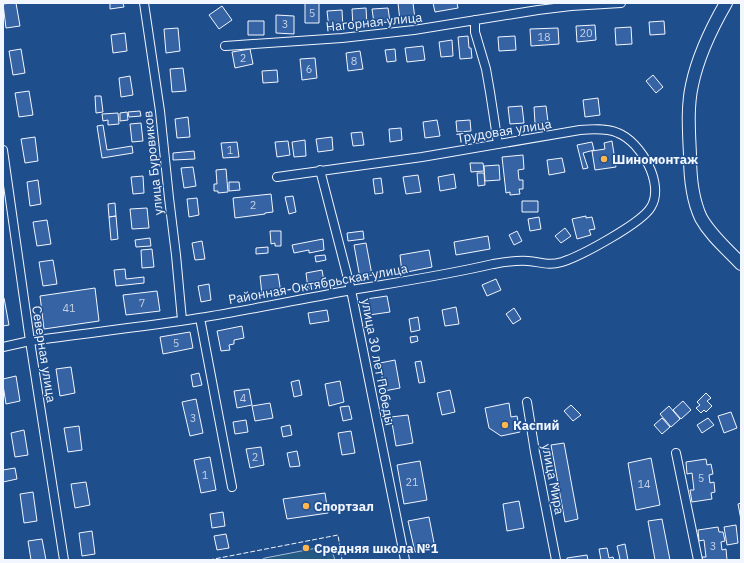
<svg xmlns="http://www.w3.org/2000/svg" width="744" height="563" viewBox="0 0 744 563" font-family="'IBM Plex Sans',sans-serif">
	<rect width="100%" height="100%" fill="#1f4e8c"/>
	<path fill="#245a82" stroke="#a8bbd7" d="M322,547C330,547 333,553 335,560H261L265,558Z"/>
	<path fill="#3563a3" stroke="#f2f6ff" d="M11,3H16L20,26L6,28L3,4Z
		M110,3H123L124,7L110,9Z
		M305,3H319V23H305Z
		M398,3H413L415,19L400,21Z
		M433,3H457L458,8L435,12Z
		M222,6L232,20L219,29L209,15Z
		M366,8L367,26L353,27L352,9Z
		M388,8L390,22L374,23L372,9Z
		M342,10L343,28L329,29L327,11Z
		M276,15L294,16V34L276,33Z
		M248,21H264V35H248Z
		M664,21L665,34L650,35L649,22Z
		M595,25L596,40L577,42L576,26Z
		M631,27L632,44L616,45L615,28Z
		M178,28L180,51L166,53L164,29Z
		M558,28L559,44L531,46L530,29Z
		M125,33L127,51L113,53L111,35Z
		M468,36L469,48H471L472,58L460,59L458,37Z
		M515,36L516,50L499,51L498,37Z
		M452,40L453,56L441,57L439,42Z
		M423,46L425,60L407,62L405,48Z
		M21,49L25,73L13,75L9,51Z
		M250,49L253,64L235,68L232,52Z
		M395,49L396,61L387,62L385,50Z
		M360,51L363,69L348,71L346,53Z
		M315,58L317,78L302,80L300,59Z
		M183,68L186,91L172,92L170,69Z
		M277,70L278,82L263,83L262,71Z
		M653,75L663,87L656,93L646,81Z
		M130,76L133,95L121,97L119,78Z
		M29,91L33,115L19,117L15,93Z
		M95,96H101L103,112L96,113Z
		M598,98L600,115L585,117L583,100Z
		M522,106L524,123L510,124L508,107Z
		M546,106L548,122L535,123L534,107Z
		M140,111L141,116L129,117L128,112Z
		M127,112L128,120L120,121V113Z
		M118,113L119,124L108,125V120L103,121L102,114Z
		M188,117L190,137L177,138L175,119Z
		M437,120L440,136L425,138L423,122Z
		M470,120L471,131L457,132L456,121Z
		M141,123L143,141L132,142L130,124Z
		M103,125L107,150L132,146L133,153L102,158L97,126Z
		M401,128L402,140L390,142L389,129Z
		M362,132L364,145L353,146L351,133Z
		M35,137L38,161L25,163L21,139Z
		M332,137L333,150L318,152L316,139Z
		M305,140L306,156L294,157L292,142Z
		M288,141L290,155L277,157L275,142Z
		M612,141L616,167L595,170L592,151L605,149L604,143Z
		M237,142L239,157L223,158L221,143Z
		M592,142L594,150L583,153L588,168L583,169L577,145Z
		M194,151L195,159L173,160V153Z
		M523,155L524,169L518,170L519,180H523V189H519L520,194L510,195V192L506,193L502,157Z
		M562,158L565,172L549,175L547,160Z
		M470,163H483L484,171L471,172Z
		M499,165L500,180L485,181L484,166Z
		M193,167L196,186L184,188L181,168Z
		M226,169L228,192L218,193V191H214V184H217L216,170Z
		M477,173H484L485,185L478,186Z
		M454,174L456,188L440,191L438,177Z
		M418,175L421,192L406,194L403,177Z
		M143,176L144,193L133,194L131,177Z
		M381,178L383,193L375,194L373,179Z
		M38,180L41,204L30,206L27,182Z
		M229,182H239L240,190L229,191Z
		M271,194L273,212L265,213V214L235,218L233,198Z
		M293,196L296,212L289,214L285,197Z
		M197,198L199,215L189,217L187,199Z
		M522,201H538V212H522Z
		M115,203L116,216L109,217L108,204Z
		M147,208L149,228L132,229L130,209Z
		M116,216L118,239L111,240L109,217Z
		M586,216V218L592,217L595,229L589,230L591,235L577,239L572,219Z
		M539,217L541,229L530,231L528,219Z
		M47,220L51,244L37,246L33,222Z
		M565,228L571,236L561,243L555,236Z
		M270,231H281V246H275V243L271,244Z
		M363,231L364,239L348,241L347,233Z
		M517,231L522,241L514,245L509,235Z
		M488,236L490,249L456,255L454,242Z
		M150,238L151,246L136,247L135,240Z
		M323,239L324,250L309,253V250L294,253L292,245Z
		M202,241L205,259L195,260L192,243Z
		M366,243L372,275L360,278L354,245Z
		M268,247V253L256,254V248Z
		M152,249L154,267L142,268L141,250Z
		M429,250L432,267L402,273L400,255Z
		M325,255L326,260L316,262L315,256Z
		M53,260L57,284L43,286L39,262Z
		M125,269L126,279L144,277V283L116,286L114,270Z
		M322,270L325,287L308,289L306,273Z
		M278,274L281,293L262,295L260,276Z
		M496,279L501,290L487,296L482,285Z
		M209,284L211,300L201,302L198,286Z
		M95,288L99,321L44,329L40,296Z
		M157,291L160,311L126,315L123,295Z
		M387,296L390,312L369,315L366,299Z
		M3,298H4L9,325L3,326Z
		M456,307L459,324L445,326L442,310Z
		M514,308L521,319L513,324L506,314Z
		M327,310L329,321L310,324L308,313Z
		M418,317L420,330L411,332L409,319Z
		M242,326L244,338L234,340V344L229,345L230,350L221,351L217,331Z
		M190,332L193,348L163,354L160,337Z
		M417,336L418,341L411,343L410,337Z
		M395,360L400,388L384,391L380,363Z
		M421,361L425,382L419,383L415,362Z
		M71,367L75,393L60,396L56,369Z
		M199,373L202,385L193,387L191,375Z
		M16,376L20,401L6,404L3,385V379Z
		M299,380L302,395L294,397L291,382Z
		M340,381L344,402L329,406L325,384Z
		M249,389L252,405L237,408L234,391Z
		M450,390L455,412L442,415L437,393Z
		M706,393L711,398L707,401L712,406L706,412L704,410L701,413L696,408L700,405L697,402Z
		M196,399L203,433L190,436L182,402Z
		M683,401L691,410L681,419L673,410Z
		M270,403L273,418L255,421L252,406Z
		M509,403L511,417L517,416L520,432L501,436L489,428L485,408Z
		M571,405L581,415L573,421L564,411Z
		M349,406L352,419L343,421L340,407Z
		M669,406L680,419L671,427L660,414Z
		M731,412L737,428L724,433L718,416Z
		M408,415L413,443L396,446L391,417Z
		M662,418L670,427L662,434L654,425Z
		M708,418L714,425L702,433L697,425Z
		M246,420L248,432L235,434L233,422Z
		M290,425L292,435L283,437L281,427Z
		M79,426L82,450L68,452L64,428Z
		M24,430L28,455L15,457L11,433Z
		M351,431L355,453L342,455L338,433Z
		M564,443L578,519L565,522L551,445Z
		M261,447L264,465L250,468L246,449Z
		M297,451L300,466L290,467L287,453Z
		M210,457L216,490L201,493L194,460Z
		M651,458L660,505L636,510L628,463Z
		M706,459L707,465L711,464L713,474L709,475L710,483L714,482L715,492L711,493L712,499L692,502L690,490H694L692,473L687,474L686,462Z
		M420,461L427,500L404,504L397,465Z
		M15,468L17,479L3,482V470Z
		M86,482L90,505L75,508L71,484Z
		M33,492L37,521L24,523L20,494Z
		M325,493L328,513L287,519L283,499Z
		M519,501L524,528L507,531L503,504Z
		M741,503V520L738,504Z
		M223,512L225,526L212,528L210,514Z
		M429,517L435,548L415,552L408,521Z
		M662,519L670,560H655L648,521Z
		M736,525L738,543L727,545L724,527Z
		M718,527L719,532H723L725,541L721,542L722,550L726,549L727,560H702V557H706L704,540L699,541L698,530Z
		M92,531L95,554L82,556L79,533Z
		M226,534L229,548L217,550L214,536Z
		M42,539L46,560H31L28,541Z
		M625,544L628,560H616L620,559L617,546Z
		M607,548L609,558L613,557L614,560H601L599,549Z
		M587,555L588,560H567V558Z"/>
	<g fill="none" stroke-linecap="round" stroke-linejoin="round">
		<g stroke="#f2f6ff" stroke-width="10">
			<path id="minor" d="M144,3L160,111L169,198L176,255L182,320
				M475,20V32L486,69L490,92L498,144
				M225,46L342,38L414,30L538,10L571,6L621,3
				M3,150L30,341L64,560
				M320,170L351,290L405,560
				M200,318L232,487
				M3,347L30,341C86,333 143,327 199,318C250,310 301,299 352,290C399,282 446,275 493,264C505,262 516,260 528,261C541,262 548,266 562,262C581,256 642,223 651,207C665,184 641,142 618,133C607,128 592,129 580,130L422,157L277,177
				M527,402L535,452L556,560
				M676,453L698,560"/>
		</g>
		<g stroke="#f2f6ff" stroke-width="14">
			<path id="secondary" d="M726,3C711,29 698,56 692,85C687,107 689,132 690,155C690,175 692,199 701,218C711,236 727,249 741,264"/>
		</g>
		<use href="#minor" stroke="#1f4e8c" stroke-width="8"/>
		<use href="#secondary" stroke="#1f4e8c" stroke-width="12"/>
		<path stroke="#f2f6ff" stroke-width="1" stroke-dasharray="5 2" stroke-linecap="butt" d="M209,560L338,535L342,560"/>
	</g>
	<g fill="#ffb74d" stroke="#1f4e8c" stroke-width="1.5">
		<circle cx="604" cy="159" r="4"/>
		<circle cx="505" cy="425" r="4"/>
		<circle cx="306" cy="506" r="4"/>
		<circle cx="306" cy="548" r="4"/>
	</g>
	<g text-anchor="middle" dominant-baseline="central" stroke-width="3" stroke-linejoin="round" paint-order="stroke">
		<g font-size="11" fill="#c3d1e8">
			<text x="312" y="13">5</text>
			<text x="285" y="24">3</text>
			<text x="586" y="33">20</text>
			<text x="544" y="37">18</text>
			<text x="243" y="58">2</text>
			<text x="354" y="61">8</text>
			<text x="309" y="69">6</text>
			<text x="230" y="150">1</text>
			<text x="253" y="205">2</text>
			<text x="142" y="303">7</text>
			<text x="69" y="308">41</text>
			<text x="176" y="343">5</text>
			<text x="243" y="398">4</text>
			<text x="193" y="418">3</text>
			<text x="255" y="457">2</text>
			<text x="205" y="475">1</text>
			<text x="701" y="478">5</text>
			<text x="412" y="482">21</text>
			<text x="644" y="484">14</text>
			<text x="713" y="546">3</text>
		</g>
		<g font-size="13" fill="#f2f6ff" stroke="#1f4e8c">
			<text transform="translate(374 22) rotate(-6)">Нагорная улица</text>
			<text transform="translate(504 131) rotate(-9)">Трудовая улица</text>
			<text transform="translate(153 163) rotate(-96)">улица Буровиков</text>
			<text transform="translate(318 284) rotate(-10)">Районная-Октябрьская улица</text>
			<text transform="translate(44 354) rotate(81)">Северная улица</text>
			<text transform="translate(378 362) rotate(79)">улица 30 лет Победы</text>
			<text transform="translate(553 479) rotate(79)">улица Мира</text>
		</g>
		<g font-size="13" font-weight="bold" fill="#f2f6ff" stroke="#1f4e8c" text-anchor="start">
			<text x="612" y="159">Шиномонтаж</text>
			<text x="513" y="425">Каспий</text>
			<text x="314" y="506">Спортзал</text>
			<text x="314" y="548">Средняя школа №1</text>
		</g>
	</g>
	<rect width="744" height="563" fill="none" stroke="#f2f6ff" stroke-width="8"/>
</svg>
